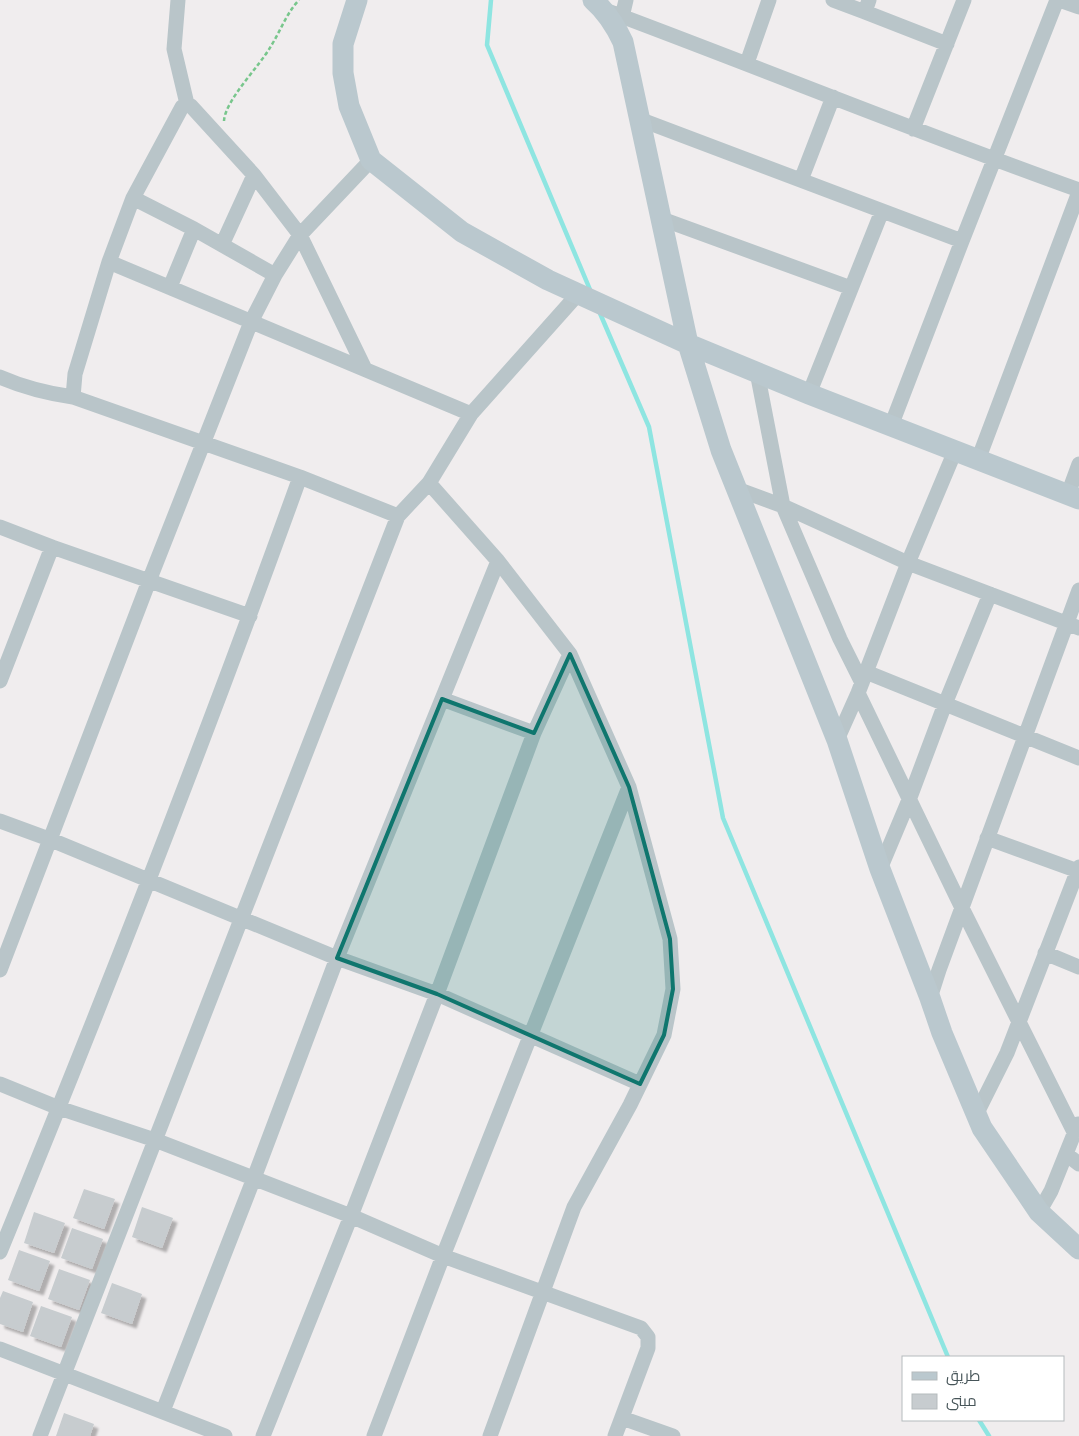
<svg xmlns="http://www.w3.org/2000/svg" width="1079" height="1436" viewBox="0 0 1079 1436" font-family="'Fira Sans Condensed',Cairo,sans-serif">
	<defs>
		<filter id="shadow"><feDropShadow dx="4.5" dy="4.5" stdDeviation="1" flood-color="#0004"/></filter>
	</defs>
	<rect width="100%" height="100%" fill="#f0edee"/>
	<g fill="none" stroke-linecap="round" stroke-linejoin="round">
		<path stroke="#8ee5e1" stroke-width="4.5" d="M491,0L487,45L591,292
			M599,311L649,427L723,818L948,1357
			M979,1420L989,1436"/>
	</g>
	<path fill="#c7cccf" filter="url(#shadow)" d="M84,1189L115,1199L104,1229L73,1218Z
		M142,1207L173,1218L162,1248L132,1237Z
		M34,1212L65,1223L54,1253L24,1243Z
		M72,1228L103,1239L92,1269L61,1258Z
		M19,1250L50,1261L39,1291L8,1280Z
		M59,1269L90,1280L79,1310L48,1299Z
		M112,1283L142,1294L132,1324L101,1313Z
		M3,1291L33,1302L23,1332L0,1324V1298Z
		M41,1306L72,1317L61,1347L30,1336Z
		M64,1413L94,1424L90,1436H56Z"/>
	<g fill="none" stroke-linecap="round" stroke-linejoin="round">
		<path stroke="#78c68c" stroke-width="2.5" stroke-dasharray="4 2.5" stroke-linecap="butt" d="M224,121C225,100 260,66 271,46C281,30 286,14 299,0"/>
		<path stroke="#b9c5c9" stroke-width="15" d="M178,0L174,49L187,104L191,106L254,175L300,235L365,369
			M833,0L865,12L869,0
			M1059,0L1079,7
			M605,10C763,69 920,133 1079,190
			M865,12L947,44
			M622,17L626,0
			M747,63L769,0
			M187,104L182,107L133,198L109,262L75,374L73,397L300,477L398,516
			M639,119L962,241
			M913,129L964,0
			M801,180L833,97
			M133,198L194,229L275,275
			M662,219L851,288
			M222,245L254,175
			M109,262L471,414
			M170,287L194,229
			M757,372L783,506L840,639L862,683
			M0,377C25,388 46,393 73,397
			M809,394L882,211
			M891,426L962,241L1057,0
			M978,460L1079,192
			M429,483L498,561L570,654L629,787L670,939L673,989L664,1035L630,1105L574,1207L490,1436
			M737,489L783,506L908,563L1079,628
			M1068,494L1079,464
			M0,527L52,547L250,616
			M866,672L1079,758
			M0,681L52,547
			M858,693L962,908L1074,1132
			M442,699L534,733
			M837,740L858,693L908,563L955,451
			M0,821L49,839L337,958L437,994L640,1084
			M987,838L1078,871
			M880,869L909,800L945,704L990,594
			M1045,953L1079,967
			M0,970L149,581L251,322L275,275L300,235L371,160
			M930,998L939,970L1079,590
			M0,1084L59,1108L155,1140L351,1216L443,1256L641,1328L648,1337V1348L615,1436
			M976,1115L1007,1053L1079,867
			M1066,1154L1079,1164
			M1039,1212L1051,1191L1078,1124
			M0,1252C105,996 206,738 300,477
			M0,1349L225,1436
			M163,1411L254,1178L337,958L498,561
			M622,1418L673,1436
			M40,1436L398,516L429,483L471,414L578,294
			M263,1436L351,1216L437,994L534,733L570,654
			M374,1436L443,1256L629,787"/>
		<path stroke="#bac8ce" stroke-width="21" d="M357,0L343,44V73L349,106L371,160L462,232L548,280L688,344L809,394L1079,499
			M593,0C607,12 615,25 623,42L688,344L721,450L837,740L880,869L930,998L942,1033L982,1128L1039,1212L1079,1249"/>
	</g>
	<path fill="#0f766e" fill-opacity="0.2" stroke="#0f766e" stroke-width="4" stroke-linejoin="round" d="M570,654L629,787L670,939L673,989L664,1035L640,1084L437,994L337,958L442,699L534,733Z"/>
	<rect x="902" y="1356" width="162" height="65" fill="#ffffff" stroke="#b5bbbd"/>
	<rect x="912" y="1372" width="25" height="8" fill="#bac8ce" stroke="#b5bbbd"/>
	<text x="946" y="1381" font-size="15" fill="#475559">طريق</text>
	<rect x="912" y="1394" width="25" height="15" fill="#c7cccf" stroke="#b5bbbd"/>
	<text x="946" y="1406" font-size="15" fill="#475559">مبنى</text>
</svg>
